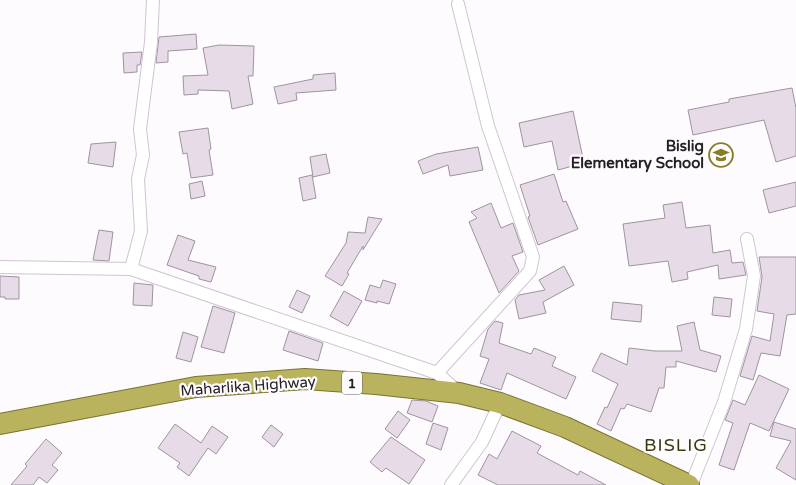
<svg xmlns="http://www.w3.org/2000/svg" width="796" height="485" viewBox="0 0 796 485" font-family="'Varela Round',sans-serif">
	<rect width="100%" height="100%" fill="#fdfbfd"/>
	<path fill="#e7dbe8" stroke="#9e94a0" d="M196,34L197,49L168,51V62L156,63L159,37Z
		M219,45L254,46L253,76H248L253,104L232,109L229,91L198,90V94L184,95L183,76L208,75L203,48Z
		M142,52L140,65H137V72L124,73L123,53Z
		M335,73L336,90L296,93L297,100L278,104L274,87L313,79V75Z
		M792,88L796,108V156L776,162L764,120L693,135L688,110L729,102V99Z
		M573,111L584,163L558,170L552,141L524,147L519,123Z
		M208,128L211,149L209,150L213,175L191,178L187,153L183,154L179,132Z
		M116,142L113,167L88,163L91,144Z
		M478,147L483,170L450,176L448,165L423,174L418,161L436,154Z
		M326,154L330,173L313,177L310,157Z
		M554,174L563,202L566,201L578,229L538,245L528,217L530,216L520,185Z
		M312,175L316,198L303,201L299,178Z
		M202,181L205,196L191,199L189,184Z
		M796,182V206L769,213L763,190Z
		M682,202L686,228L710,225L713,253L730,250L732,263L743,262L746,275L719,279L718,265L687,272L688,279L672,282L668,261L629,266L623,224L665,218L663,205Z
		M491,203L501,228L513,223L523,252L512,256L519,271L499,293L469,222L477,218L471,212Z
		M368,217L382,219L363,250V246L347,273L349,274L342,286L325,276L346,243L348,232L365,233Z
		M99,230L113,232L109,261L93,260Z
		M178,235L195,241L188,260L216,267L211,282L199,279V276L167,265Z
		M759,257H796V314L787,315L780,356L761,353L753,380L740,376L752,336L770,341L774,314L757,311L762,277Z
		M564,266L574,285L543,302L546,313L519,319L515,300L519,295L545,290L539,280Z
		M0,276L19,277V299H5V297H0Z
		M383,280L396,284L389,304L377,301V303L365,300L370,285L380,288Z
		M134,283L153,285L152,306L133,305Z
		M297,290L310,296L302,313L289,307Z
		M344,291L362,301L348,326L330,316Z
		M714,297L732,299L730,317L712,315Z
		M613,302L642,305L641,322L611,319Z
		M213,306L235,313L224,353L201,347Z
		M495,321L503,323L499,343L531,354L534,348L556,357L552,366L576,377L566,399L507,373L501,390L480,383L489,359L480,356L488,329Z
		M694,322L700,350L721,356L716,372L676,361V367H666L664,388H659L651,412L627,404L624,409L621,408L611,431L597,424L605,407L607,408L618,384L592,371L601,353L627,365L629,348L655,351H682L677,326Z
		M289,331L323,343L318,361L283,350Z
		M183,332L198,337L191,362L176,358Z
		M759,375L789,389L769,431L750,423L734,470L719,465L733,423L725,420L733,400L745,405Z
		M412,400L426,401L438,406L432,422L407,413Z
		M398,411L410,420L397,438L385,429Z
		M774,422L796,429V480L776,468L791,441L770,436Z
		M433,423L448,428L441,450L426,444Z
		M175,424L201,443L212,426L228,437L216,454L208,448L189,476L177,467L180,463L158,448Z
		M271,425L283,434L274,447L262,437Z
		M512,431L541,446L537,453L578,475L580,471L606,485H498L478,475L489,454L497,459Z
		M391,437L425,460L409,484L386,468L382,472L370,462Z
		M46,439L62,453L52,465L58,470L47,483L39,477L33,485H11L27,466L25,464Z"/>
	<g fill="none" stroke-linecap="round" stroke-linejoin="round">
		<g stroke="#d0c5d2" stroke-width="14">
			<path id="minor" d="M0,267L131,269L437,373L459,393
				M131,269L141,231L138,179L143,155L140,129L151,42L153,0
				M437,373L530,271L533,257L488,126L458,4
				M451,485L482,442L500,403
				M691,485L724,402L746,329L754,276L747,239"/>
		</g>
		<g stroke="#7a732f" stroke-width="22">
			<path id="trunk" d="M0,424L196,387L305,379L376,384L459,393L500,403L565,427L689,485"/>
		</g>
		<use href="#minor" stroke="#fff" stroke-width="12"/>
		<use href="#trunk" stroke="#bab35e" stroke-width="20"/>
	</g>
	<defs>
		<g id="school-ring" transform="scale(1.25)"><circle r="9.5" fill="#fdfbfd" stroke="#857e25" stroke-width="1.5"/><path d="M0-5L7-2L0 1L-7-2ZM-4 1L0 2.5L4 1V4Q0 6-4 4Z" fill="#857e25"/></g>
	</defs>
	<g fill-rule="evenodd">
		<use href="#school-ring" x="721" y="155"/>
	</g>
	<g text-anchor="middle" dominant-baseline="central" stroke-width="4.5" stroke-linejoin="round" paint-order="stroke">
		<rect fill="#fdfbfd" stroke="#656266" stroke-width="1" x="342" y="371.5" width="20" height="23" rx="4"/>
		<g font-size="14" font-weight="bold" fill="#242025">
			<text x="352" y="383">1</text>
		</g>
		<g font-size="15" font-weight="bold" fill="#242025" stroke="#fdfbfd" text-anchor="end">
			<text x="704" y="146">Bislig<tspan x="704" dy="17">Elementary School</tspan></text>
		</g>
		<g font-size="15" fill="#242025" stroke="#fdfbfd">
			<text transform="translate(248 386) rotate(-4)">Maharlika Highway</text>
		</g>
		<g font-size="18" letter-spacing="1" fill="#3b370d" stroke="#fdfbfd">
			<text x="676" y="445">BISLIG</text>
		</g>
	</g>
</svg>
